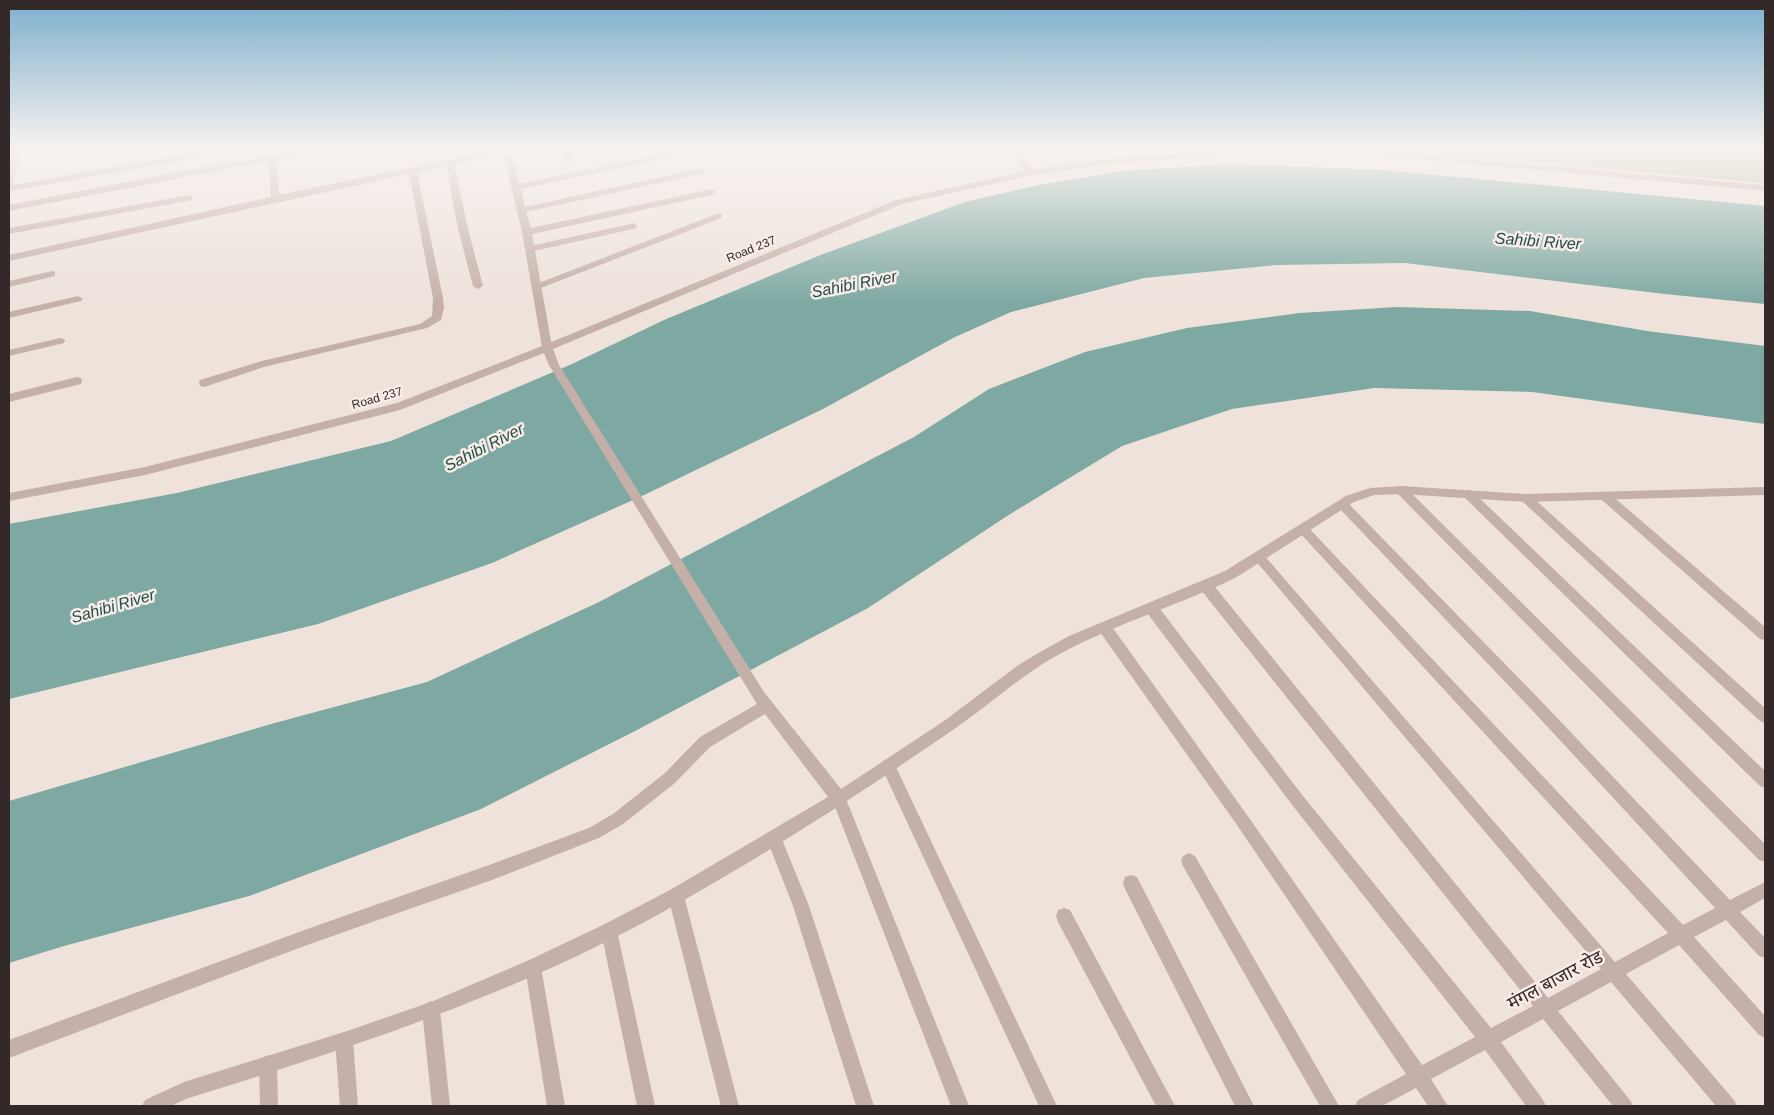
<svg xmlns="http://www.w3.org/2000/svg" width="1774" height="1115" viewBox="0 0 1774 1115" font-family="Arial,'Noto Sans Devanagari',sans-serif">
	<rect width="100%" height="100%" fill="#eee2db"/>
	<path fill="#b7bb9d" d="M1367,148H1765V183Z"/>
	<path fill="#7ea8a2" d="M1231,164L1382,170L1765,206V304L1665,294L1405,263L1276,265L1144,278L1011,312L953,338L823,409L642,496L492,563L318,624L9,699V524L177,493L391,441L572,364L664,320L818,256L965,202L1039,185L1123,171Z
		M1397,307L1530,311L1647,331L1765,346V424L1532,392L1374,388L1232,409L1122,446L1007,516L868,608L635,731L481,809L249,896L64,946L9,963V801L271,724L427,682L599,602L698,550L914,437L989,389L1085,352L1187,328L1300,313Z"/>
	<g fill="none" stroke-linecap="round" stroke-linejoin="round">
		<path stroke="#c5b0a9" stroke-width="5.5" d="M530,249L634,226
			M536,287L719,216"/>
		<path fill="#c5b0a9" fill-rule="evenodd" d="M13,148H21L13,185L198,152L202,155L198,158L9,191V167Z
			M317,148H338L277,160L279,195L502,148H510L519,184L690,148L703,149L699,151L521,189L525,207L701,168L705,171L701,174L526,212L531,228L712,189L716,192L712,195L532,234L552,347L547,350L542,347L522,232L503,154L454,164L468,229L483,286L478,289L473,286L458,229L446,166L417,172L443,298L444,308L441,320L427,328L264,367L204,387L200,386L199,383L200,380L262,361L420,324L432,316L433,298L409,174L9,261V255L271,197L269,161L9,211V205L197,168Z
			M561,148H569L573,161L572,163H566Z
			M606,148H614L615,150L611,152Z
			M849,148H860L851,154H845V150Z
			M1010,148H1018L1033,173L1032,175H1026Z
			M189,195L192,196V200L9,234V228Z
			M52,271L55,272V276L9,287V281Z
			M78,296L83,299L81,301L9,318V312Z
			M60,338L64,339L65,341L64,343L9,356V350Z
			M77,377L81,378L82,381L81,384L9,402V394Z
			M1401,486L1405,487L1765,844V862L1759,860L1397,493L1395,490L1397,487Z
			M1468,490L1472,491L1765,771V788L1760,786L1464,497L1462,494Z
			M1606,493L1610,494L1765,627V640L1760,639L1602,500L1600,497L1602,494Z
			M1526,494L1530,495L1765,708V723L1760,721L1522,501L1520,498Z
			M1342,500L1346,501L1542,702L1730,900L1765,882V898L1740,912L1765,938V958L1759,956L1726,920L1694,937L1765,1016V1038L1759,1035L1679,945L1626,974L1734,1100L1737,1106H1716L1611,982L1558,1011L1630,1100L1633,1106H1613L1543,1019L1501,1042L1543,1100L1546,1106H1526L1485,1050L1431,1079L1448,1106H1428L1416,1088L1382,1106H1355L1358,1100L1406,1074L1237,825L1100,632L1098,628L1100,624L1105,623L1110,624L1247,815L1422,1065L1475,1037L1293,806L1147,613L1145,609L1147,605L1152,604L1157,605L1303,796L1491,1028L1533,1006L1201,590L1200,586L1201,582H1211L1548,998L1601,969L1255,560L1253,557L1255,554H1263L1615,962L1668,933L1299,532L1297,529L1299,526H1307L1683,925L1715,908L1532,710L1338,507L1336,504Z
			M888,759L893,761L1057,1106H1039L881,766L883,761Z
			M839,792L844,794L846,799L969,1106H951L832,799L834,794Z
			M774,830L779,832L809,906L874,1106H856L793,906L766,837L769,832Z
			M1189,853L1195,856L1339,1106H1320L1183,866L1181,861L1183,856Z
			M1131,875L1137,877L1254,1106H1235L1125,889L1123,883L1125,877Z
			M676,888L682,890L684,896L739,1106H721L668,896L670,890Z
			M1064,908L1070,910L1175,1106H1156L1058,922L1056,916L1058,910Z
			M609,923L615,925L617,931L655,1106H637L601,931L603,925Z
			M533,959L539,961L541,967L565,1106H547L525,967L527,961Z
			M431,1001L437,1004L440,1010L450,1106H432L422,1010L425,1004Z
			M344,1032L350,1035L353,1041L358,1106H340L335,1041L338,1035Z
			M268,1055L274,1058L277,1064L278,1106H260L259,1064L262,1058Z"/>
		<path fill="#c5b0a9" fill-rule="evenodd" d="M1362,150L1765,185V191L1362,154L1230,155L1102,165L1029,176L902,204L553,349L559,365L764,692L841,789L944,721L1017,666L1040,652L1069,636L1225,571L1346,496L1370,488L1401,486L1526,494L1765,487V495L1526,502L1401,494L1374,495L1354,502C1328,519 1302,535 1276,552C1261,561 1246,572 1231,580C1171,608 1106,627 1049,660C1013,682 982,711 947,734C861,793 774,849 684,900C527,991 357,1046 186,1099L171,1106H142L145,1100L184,1082L344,1032L431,1002L527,961L603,925L670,890L828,797L765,714L710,747L675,783L623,824L599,838L492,880L307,945L9,1058V1040L307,929L492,864L589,828L613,814L665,773L700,737L757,704L549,365L544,353L400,410L145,475L9,501V493L145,467L397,403L532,350L896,200L1029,170L1102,159L1230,151Z"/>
	</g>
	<linearGradient id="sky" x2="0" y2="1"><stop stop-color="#7dafcc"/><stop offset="0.49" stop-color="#f7f2ef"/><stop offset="1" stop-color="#f7f2ef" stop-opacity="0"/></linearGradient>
	<rect width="1774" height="304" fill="url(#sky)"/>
	<g text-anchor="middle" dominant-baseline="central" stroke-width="5" stroke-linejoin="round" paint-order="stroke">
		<g font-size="12" fill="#332928" stroke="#f7ece7">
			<text transform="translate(751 249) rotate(-22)">Road 237</text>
			<text transform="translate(377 398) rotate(-16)">Road 237</text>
		</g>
		<g font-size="16" font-style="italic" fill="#224f4a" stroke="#f7ece7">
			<text transform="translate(1538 241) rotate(4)">Sahibi River</text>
			<text transform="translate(854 284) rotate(-11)">Sahibi River</text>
			<text transform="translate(484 447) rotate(-27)">Sahibi River</text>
			<text transform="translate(113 606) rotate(-16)">Sahibi River</text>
		</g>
		<g font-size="18" fill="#332928" stroke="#f7ece7">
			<text transform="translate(1555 980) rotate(-28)">मंगल बाजार रोड</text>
		</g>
	</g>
	<rect width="1774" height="1115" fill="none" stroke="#332928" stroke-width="20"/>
</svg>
